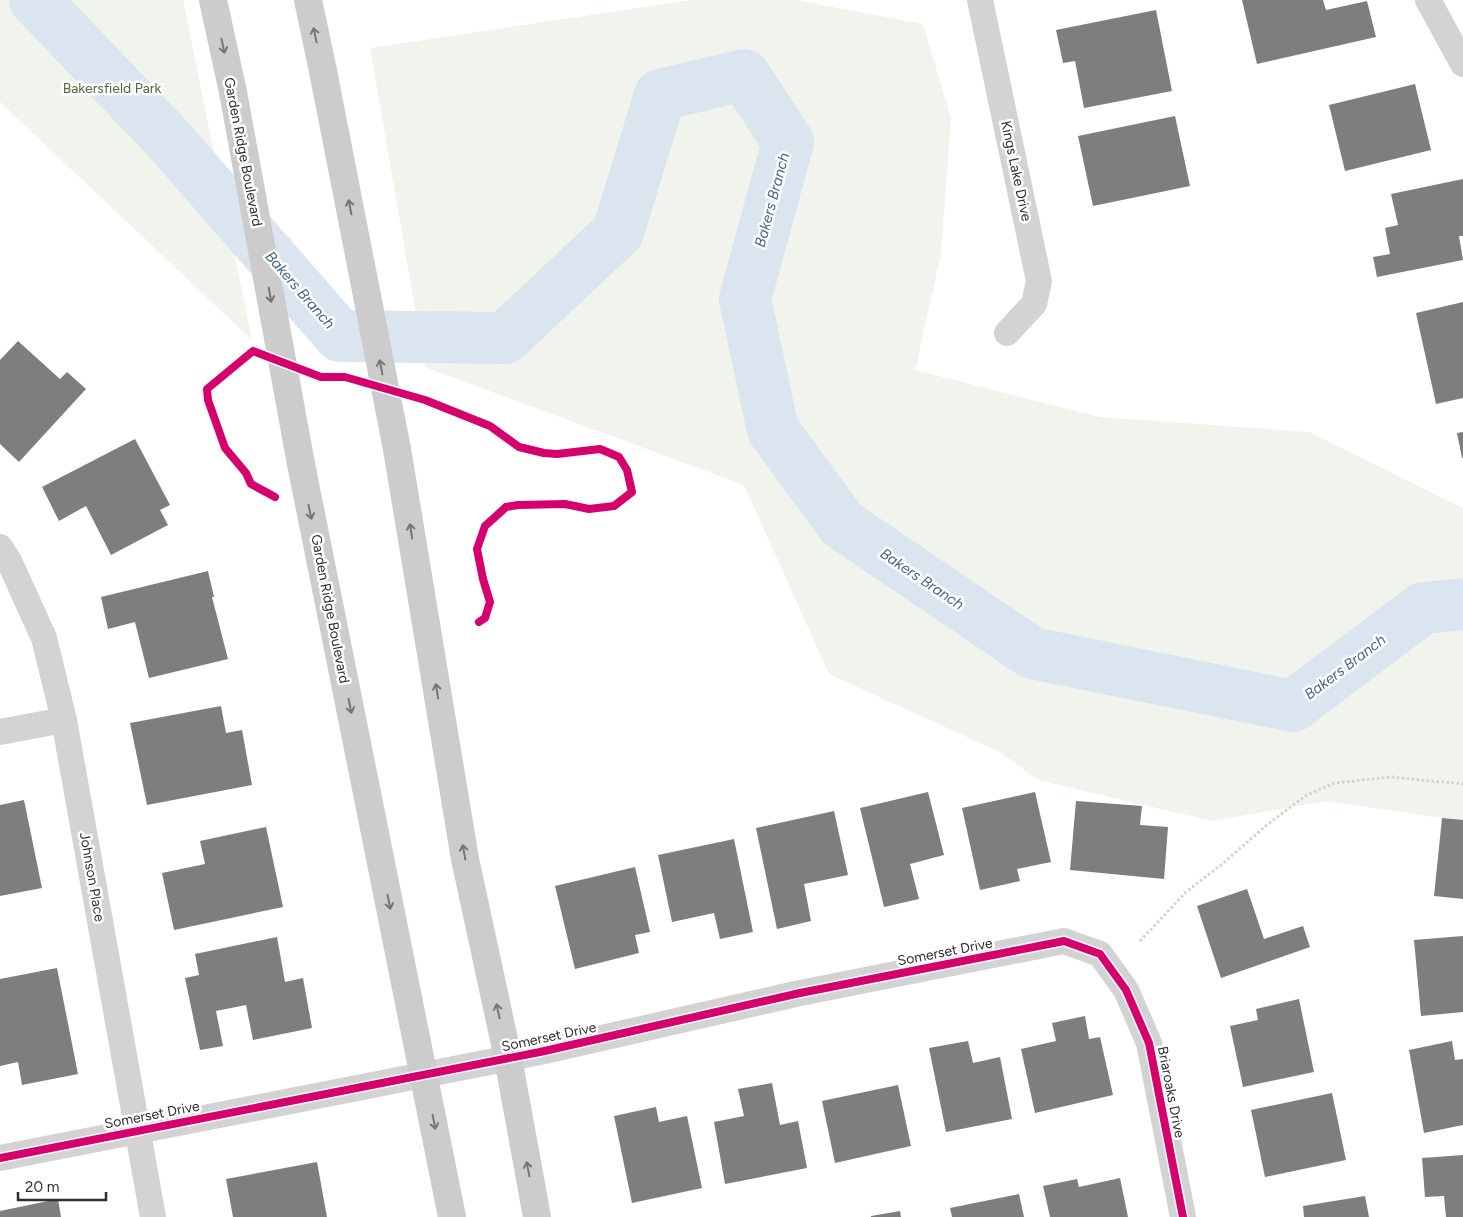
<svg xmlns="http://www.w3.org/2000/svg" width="1463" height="1217" viewBox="0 0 1463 1217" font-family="Figtree,sans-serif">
	<rect width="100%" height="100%" fill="#fff"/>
	<path fill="#f0f4ec" d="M0,0H183L252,340L0,102Z
		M691,0H796L923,24L951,118L941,254L915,370L1100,417L1309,432L1463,508V821L1326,801L1212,821L1038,780L1000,752L829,674L744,485L425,367L370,48Z"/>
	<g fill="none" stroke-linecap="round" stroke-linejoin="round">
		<path stroke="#dae5f0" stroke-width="52" d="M35,0L169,140L340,336L505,338L618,232L660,95L744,75L788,142L745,299L773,430L842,524L1032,653L1293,706L1423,608L1463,604"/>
	</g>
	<path fill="#7e7e7e" d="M1242,0H1323L1326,10L1367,1L1376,37L1257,64Z
		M1156,10L1172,91L1084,108L1075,61L1063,63L1056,30Z
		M1415,84L1431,150L1345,171L1329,105Z
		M1175,116L1190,186L1093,206L1078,136Z
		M1463,179V236H1459L1463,260L1377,277L1373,257L1390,254L1385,228L1398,225L1391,194Z
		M1463,302V398L1436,404L1416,313Z
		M18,341L60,379L67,372L86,389L19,462L0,444V360Z
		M1463,432V458H1462L1457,433Z
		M135,439L170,505L160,510L168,525L111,555L86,506L59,521L42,487Z
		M208,571L214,597H212L228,659L149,678L135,622L108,629L101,597Z
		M221,706L226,733L242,730L252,785L147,805L130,723Z
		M928,792L944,855L910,864L919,899L884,907L860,808Z
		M1035,792L1051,862L1017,869L1020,881L980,890L962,808Z
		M24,800L42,888L0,896V805Z
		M1076,801L1142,806L1140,825L1168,827L1164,879L1070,870Z
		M834,811L848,875L804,884L811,921L777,929L756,828Z
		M1442,818L1463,820V899L1434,896Z
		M266,827L283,907L174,930L162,873L205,864L200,841Z
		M734,839L753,932L720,939L714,913L672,922L658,855Z
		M635,867L650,932L635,935L639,953L575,969L555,886Z
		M1247,889L1264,939L1303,926L1310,947L1221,978L1197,906Z
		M1463,936V1012L1421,1016L1414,940Z
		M277,937L285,982L303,978L312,1028L253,1040L246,1005L216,1011L223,1046L200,1050L185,978L199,975L195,954Z
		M57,968L78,1074L22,1085L18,1062L0,1066V979Z
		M1299,999L1314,1072L1243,1087L1230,1026L1258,1020L1256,1009Z
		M1085,1016L1089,1039L1100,1037L1113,1095L1035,1113L1021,1049L1056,1041L1052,1023Z
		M968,1041L973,1063L1000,1057L1012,1119L946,1132L929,1048Z
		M1452,1041L1455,1060L1463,1059V1125L1424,1133L1409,1050Z
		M772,1083L780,1125L798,1121L807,1168L725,1184L714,1122L744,1116L738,1089Z
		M898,1085L911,1146L835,1163L822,1101Z
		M1332,1093L1346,1160L1265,1177L1251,1110Z
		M656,1107L659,1122L687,1116L702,1188L632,1203L614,1116Z
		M1463,1155V1217H1446L1444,1196L1425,1197L1422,1158Z
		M317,1162L327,1217H233L226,1179Z
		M1120,1178L1128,1217H1050L1043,1186L1077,1179L1079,1187Z
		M1019,1194L1024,1217H952L950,1208Z
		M1365,1196L1369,1217H1304L1303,1206Z
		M58,1199L61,1217H0V1211Z
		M900,1211L901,1217H871V1216Z"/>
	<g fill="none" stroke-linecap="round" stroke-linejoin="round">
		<path stroke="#d3d3d3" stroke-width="3" stroke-dasharray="2.5 2.5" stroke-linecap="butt" d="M312,373C326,378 341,376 355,380
			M207,389L208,400L225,448L246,473L251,484L275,497
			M417,397L490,426L519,447L544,453L557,454L600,449L619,457L627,470L632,492L614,506L589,509L565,504L518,505L506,507L494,518L485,526L477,549L483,579L490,602L485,618L479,622
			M1140,941L1186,892L1221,865L1268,824L1305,796L1334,783L1392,777L1463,784"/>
		<path stroke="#d3d3d3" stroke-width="26" d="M980,0L1039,281L1034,304L1007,333
			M1428,0L1463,64
			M0,547L9,561L44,638L64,720L153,1217
			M0,732L64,720
			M0,1158L540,1052L800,993L1064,941L1100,954L1126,990L1149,1043L1183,1217"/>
		<path stroke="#ccc" stroke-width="28" d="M213,0L233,92
			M308,0L323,71
			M397,449L465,859L508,1058L537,1217
			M301,464L452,1217"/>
		<path stroke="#ccc" stroke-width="28" d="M323,71L397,449
			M233,92L301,464"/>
		<g stroke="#fff" stroke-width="11">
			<path id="cycleway" d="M275,497L251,484L246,473L225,448L208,400L207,389L253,351L321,377H345L425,400L490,426L519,447L544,453L557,454L600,449L619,457L627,470L632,492L614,506L589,509L565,504L518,505L506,507L494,518L485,526L477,549L483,579L490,602L485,618L479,622
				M0,1158L540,1052L800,993L1064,941L1100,954L1126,990L1149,1043L1183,1217"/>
		</g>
		<use href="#cycleway" stroke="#d6006c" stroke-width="8"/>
	</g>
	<defs><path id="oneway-shaft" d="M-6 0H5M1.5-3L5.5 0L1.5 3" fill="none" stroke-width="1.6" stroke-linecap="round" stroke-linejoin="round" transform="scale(1.25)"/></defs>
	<g stroke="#757575">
		<use href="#oneway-shaft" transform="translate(315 35) rotate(-102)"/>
		<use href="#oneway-shaft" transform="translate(223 46) rotate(78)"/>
		<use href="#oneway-shaft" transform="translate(350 207) rotate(-101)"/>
		<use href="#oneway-shaft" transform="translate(270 295) rotate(80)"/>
		<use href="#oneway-shaft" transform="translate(381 367) rotate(-101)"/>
		<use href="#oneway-shaft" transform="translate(310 512) rotate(79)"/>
		<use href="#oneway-shaft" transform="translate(411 531) rotate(-99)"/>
		<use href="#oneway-shaft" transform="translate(437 691) rotate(-99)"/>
		<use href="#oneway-shaft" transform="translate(350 706) rotate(79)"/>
		<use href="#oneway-shaft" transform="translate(464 852) rotate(-100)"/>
		<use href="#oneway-shaft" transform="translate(389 902) rotate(79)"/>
		<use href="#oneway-shaft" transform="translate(498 1011) rotate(-102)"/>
		<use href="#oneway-shaft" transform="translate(434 1122) rotate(79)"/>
		<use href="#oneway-shaft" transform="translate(528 1169) rotate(-101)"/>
	</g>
	<g text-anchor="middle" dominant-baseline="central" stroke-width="5" stroke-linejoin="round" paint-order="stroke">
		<g font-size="14" fill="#4e673e" stroke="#fff">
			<text x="112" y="88">Bakersfield Park</text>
		</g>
		<g font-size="14" fill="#2e2e2e" stroke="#fff">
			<text transform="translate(243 152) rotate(79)">Garden Ridge Boulevard</text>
			<text transform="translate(1016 171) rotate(78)">Kings Lake Drive</text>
			<text transform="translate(330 609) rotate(79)">Garden Ridge Boulevard</text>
			<text transform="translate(92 877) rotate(80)">Johnson Place</text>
			<text transform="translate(945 952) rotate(-11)">Somerset Drive</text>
			<text transform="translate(549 1037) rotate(-12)">Somerset Drive</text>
			<text transform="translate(1171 1092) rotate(79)">Briaroaks Drive</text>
			<text transform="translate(152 1115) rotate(-11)">Somerset Drive</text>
		</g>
		<g font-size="15" font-style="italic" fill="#41688b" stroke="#fff">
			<text transform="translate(772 200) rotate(-75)">Bakers Branch</text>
			<text transform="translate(300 290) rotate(49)">Bakers Branch</text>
			<text transform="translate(922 579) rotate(34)">Bakers Branch</text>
			<text transform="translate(1345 667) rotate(-37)">Bakers Branch</text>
		</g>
	</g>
	<path d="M18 1192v8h88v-8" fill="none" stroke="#2e2e2e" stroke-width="2.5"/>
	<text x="25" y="1192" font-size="15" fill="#2e2e2e" stroke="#ffffff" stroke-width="4" paint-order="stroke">20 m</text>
</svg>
